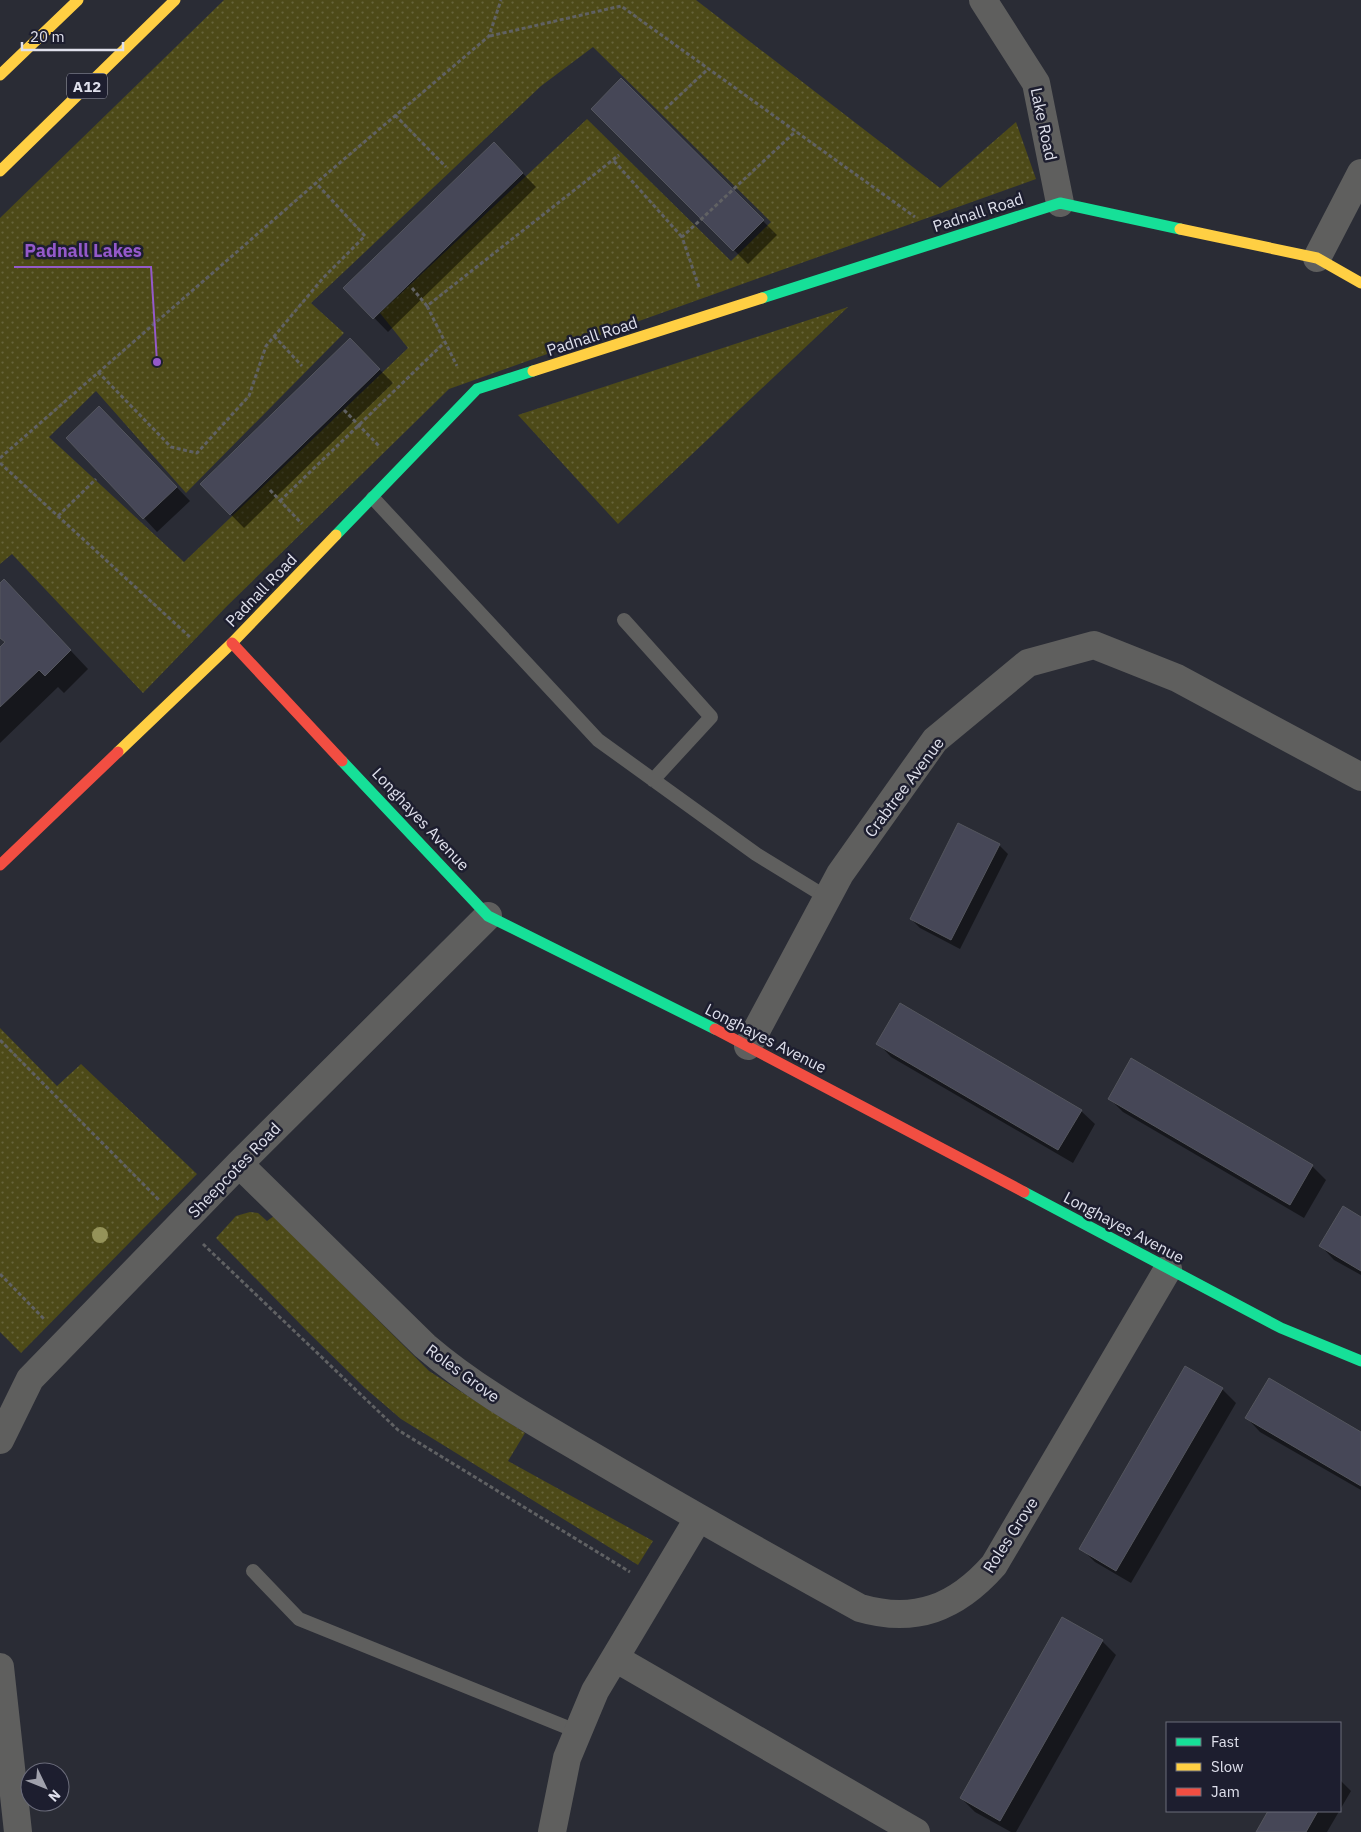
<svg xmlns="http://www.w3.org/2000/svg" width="1361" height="1832" viewBox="0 0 1361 1832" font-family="'IBM Plex Sans',sans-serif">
	<defs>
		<pattern id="green-dots" width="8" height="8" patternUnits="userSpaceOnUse" patternTransform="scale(1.25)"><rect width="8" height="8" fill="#4d4a18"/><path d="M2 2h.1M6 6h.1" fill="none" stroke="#66643a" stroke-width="1.8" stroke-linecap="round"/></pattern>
	</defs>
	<rect width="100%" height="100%" fill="#2a2c35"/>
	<path fill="url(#green-dots)" fill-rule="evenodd" d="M224,0H696L940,188L1016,122L1036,179L449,389L227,606L143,693L12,554L0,564V218ZM593,47L771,222L731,261L587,119L380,313L408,348L184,562L49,437L96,391L186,493L344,333L311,303L541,86Z
		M848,307L618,524L518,415Z
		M0,1028L57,1086L81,1064L197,1174L21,1353L0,1332Z
		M250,1212L258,1213L267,1221L274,1216L429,1371L525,1433L508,1461L653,1541L638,1565L401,1419L365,1388L307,1331L216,1238L236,1216Z"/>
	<path fill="#0007" d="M621,80L777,235L748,264L593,109Z
		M494,144L536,187L388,332L345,288Z
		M350,340L393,383L244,528L201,484Z
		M113,421L190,501L157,532L144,518Z
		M0,584L22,599L88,669L64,693L58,687L0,743V649L6,642L0,636Z
		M999,845L1008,854L960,949L920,928L911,919Z
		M878,1043L1081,1111L1095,1124L1073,1163L891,1057Z
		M1109,1098L1312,1166L1326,1180L1304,1218L1123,1112Z
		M1361,1218V1275L1334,1260L1321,1246Z
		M1222,1389L1236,1403L1131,1583L1095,1562L1081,1548Z
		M1247,1418L1361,1433V1490L1260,1432Z
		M1102,1641L1116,1655L1016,1832H1011L975,1812L961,1798Z
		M1340,1780L1351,1791L1327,1832H1257L1269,1811H1340Z"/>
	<path fill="#464757" stroke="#54565e" d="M621,78L764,220L733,251L591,109Z
		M494,142L523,173L373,319L343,288Z
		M350,338L380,369L230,515L200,484Z
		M99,406L177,487L143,519L66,438Z
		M4,579L71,650L45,676L39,670L0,707V647L5,642L0,638V583Z
		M958,823L1000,844L951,940L910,919Z
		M900,1003L1082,1110L1058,1150L876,1044Z
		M1131,1058L1313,1165L1290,1205L1108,1099Z
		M1343,1206L1361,1217V1271L1319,1246Z
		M1185,1366L1223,1388L1116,1571L1079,1549Z
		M1269,1378L1361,1432V1486L1245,1418Z
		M1062,1617L1103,1640L1000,1821L960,1798Z
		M1268,1811H1318L1306,1832H1256Z"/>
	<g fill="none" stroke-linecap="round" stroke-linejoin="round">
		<path stroke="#606163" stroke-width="3" stroke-dasharray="4 2.5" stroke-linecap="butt" d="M490,36L621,6L915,217
			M665,109L708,69
			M395,115L446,167
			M614,161L682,237
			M699,287L682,237L796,131
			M412,288L427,306L619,155
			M427,306L457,366
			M274,336L302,366
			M98,372L171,447L197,453L249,396L266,346L323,278L365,236L316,183
			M344,410L380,447
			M0,458L316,183L489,36L501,0
			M0,463L191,638
			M270,490L302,524
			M280,501L445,342
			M58,516L96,479
			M0,1040L160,1201
			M203,1244L398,1430L630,1572
			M0,1274L45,1320"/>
		<path stroke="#5f5f5e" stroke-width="14" d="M373,498L598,740L756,854L826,897
			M624,620L711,717L653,780
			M253,1571L299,1619L576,1731"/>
		<path stroke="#5f5f5e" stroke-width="28" d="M983,0L1036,83L1060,203
			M1317,258L1361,173
			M748,1046L840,874L935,740L1028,663L1094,645L1177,678L1361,777
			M239,1164L425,1346C475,1389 533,1421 589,1454C679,1507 769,1558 860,1608C915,1624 956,1608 994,1565L1168,1269
			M0,1440L30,1379L239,1164L488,916
			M615,1658L916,1832
			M0,1667L18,1832
			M552,1832L567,1758L595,1691L698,1519"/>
		<path stroke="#16e098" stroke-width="11" d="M762,298L1060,203L1180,229
			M336,535L477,389L533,371
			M342,761L488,916L715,1029
			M1024,1192L1281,1328L1361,1361"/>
		<path stroke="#ffcf43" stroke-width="11" d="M0,75L78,0
			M0,171L175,0
			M1180,229L1317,258L1361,283
			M533,371L762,298
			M118,752L232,643L336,535"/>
		<path stroke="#f24e42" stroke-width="11" d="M232,643L342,761
			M0,865L118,752
			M715,1029L1024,1192"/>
	</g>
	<circle fill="#959359" cx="100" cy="1235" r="8"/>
	<g text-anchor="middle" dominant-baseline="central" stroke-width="5" stroke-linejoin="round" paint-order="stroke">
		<rect fill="#1d1e2f" stroke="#a5a6b3" stroke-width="1" x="67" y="73.5" width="40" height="25" rx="4"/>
		<g font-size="15" font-weight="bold" fill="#dfe0ec">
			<text x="87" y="86">A12</text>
		</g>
		<g font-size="16" fill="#dfe0ec" stroke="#1d1e2f">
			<text transform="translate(1044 124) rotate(78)">Lake Road</text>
			<text transform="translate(978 212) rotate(-18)">Padnall Road</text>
			<text transform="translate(592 336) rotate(-18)">Padnall Road</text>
			<text transform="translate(261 590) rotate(-46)">Padnall Road</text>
			<text transform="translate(904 787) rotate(-53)">Crabtree Avenue</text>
			<text transform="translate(421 819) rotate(47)">Longhayes Avenue</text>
			<text transform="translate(766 1038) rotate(27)">Longhayes Avenue</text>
			<text transform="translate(234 1170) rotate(-46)">Sheepcotes Road</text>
			<text transform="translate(1124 1227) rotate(28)">Longhayes Avenue</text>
			<text transform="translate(463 1373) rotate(36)">Roles Grove</text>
			<text transform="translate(1010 1535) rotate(-57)">Roles Grove</text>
		</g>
	</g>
	<path fill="none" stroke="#9459ca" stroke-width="2" d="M157 362L151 267H14"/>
	<circle fill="#9459ca" stroke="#1d1e2f" stroke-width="2" cx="157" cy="362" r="5"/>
	<g font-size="18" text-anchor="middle" font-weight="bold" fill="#9459ca" stroke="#1d1e2f" stroke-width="5" stroke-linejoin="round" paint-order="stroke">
		<text x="83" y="257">Padnall Lakes</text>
	</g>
	<rect x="1166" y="1722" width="175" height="90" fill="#1d1e2f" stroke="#6b6c7b"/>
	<rect x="1176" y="1738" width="25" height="8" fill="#16e098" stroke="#6b6c7b"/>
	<text x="1211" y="1747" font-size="15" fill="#dfe0ec">Fast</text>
	<rect x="1176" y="1763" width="25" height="8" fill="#ffcf43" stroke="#6b6c7b"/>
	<text x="1211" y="1772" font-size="15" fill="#dfe0ec">Slow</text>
	<rect x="1176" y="1788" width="25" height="8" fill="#f24e42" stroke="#6b6c7b"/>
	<text x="1211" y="1797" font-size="15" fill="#dfe0ec">Jam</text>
	<g transform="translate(45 1787) rotate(133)"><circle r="24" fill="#1d1e2f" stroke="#6b6c7b"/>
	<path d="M0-4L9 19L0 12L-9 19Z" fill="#a0a1ac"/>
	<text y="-8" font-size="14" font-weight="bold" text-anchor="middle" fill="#dfe0ec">N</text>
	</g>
	<path d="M22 42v8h101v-8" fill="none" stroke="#dfe0ec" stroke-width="2.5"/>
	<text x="30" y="42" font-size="15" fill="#dfe0ec" stroke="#1d1e2f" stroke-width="4" paint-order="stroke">20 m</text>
</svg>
